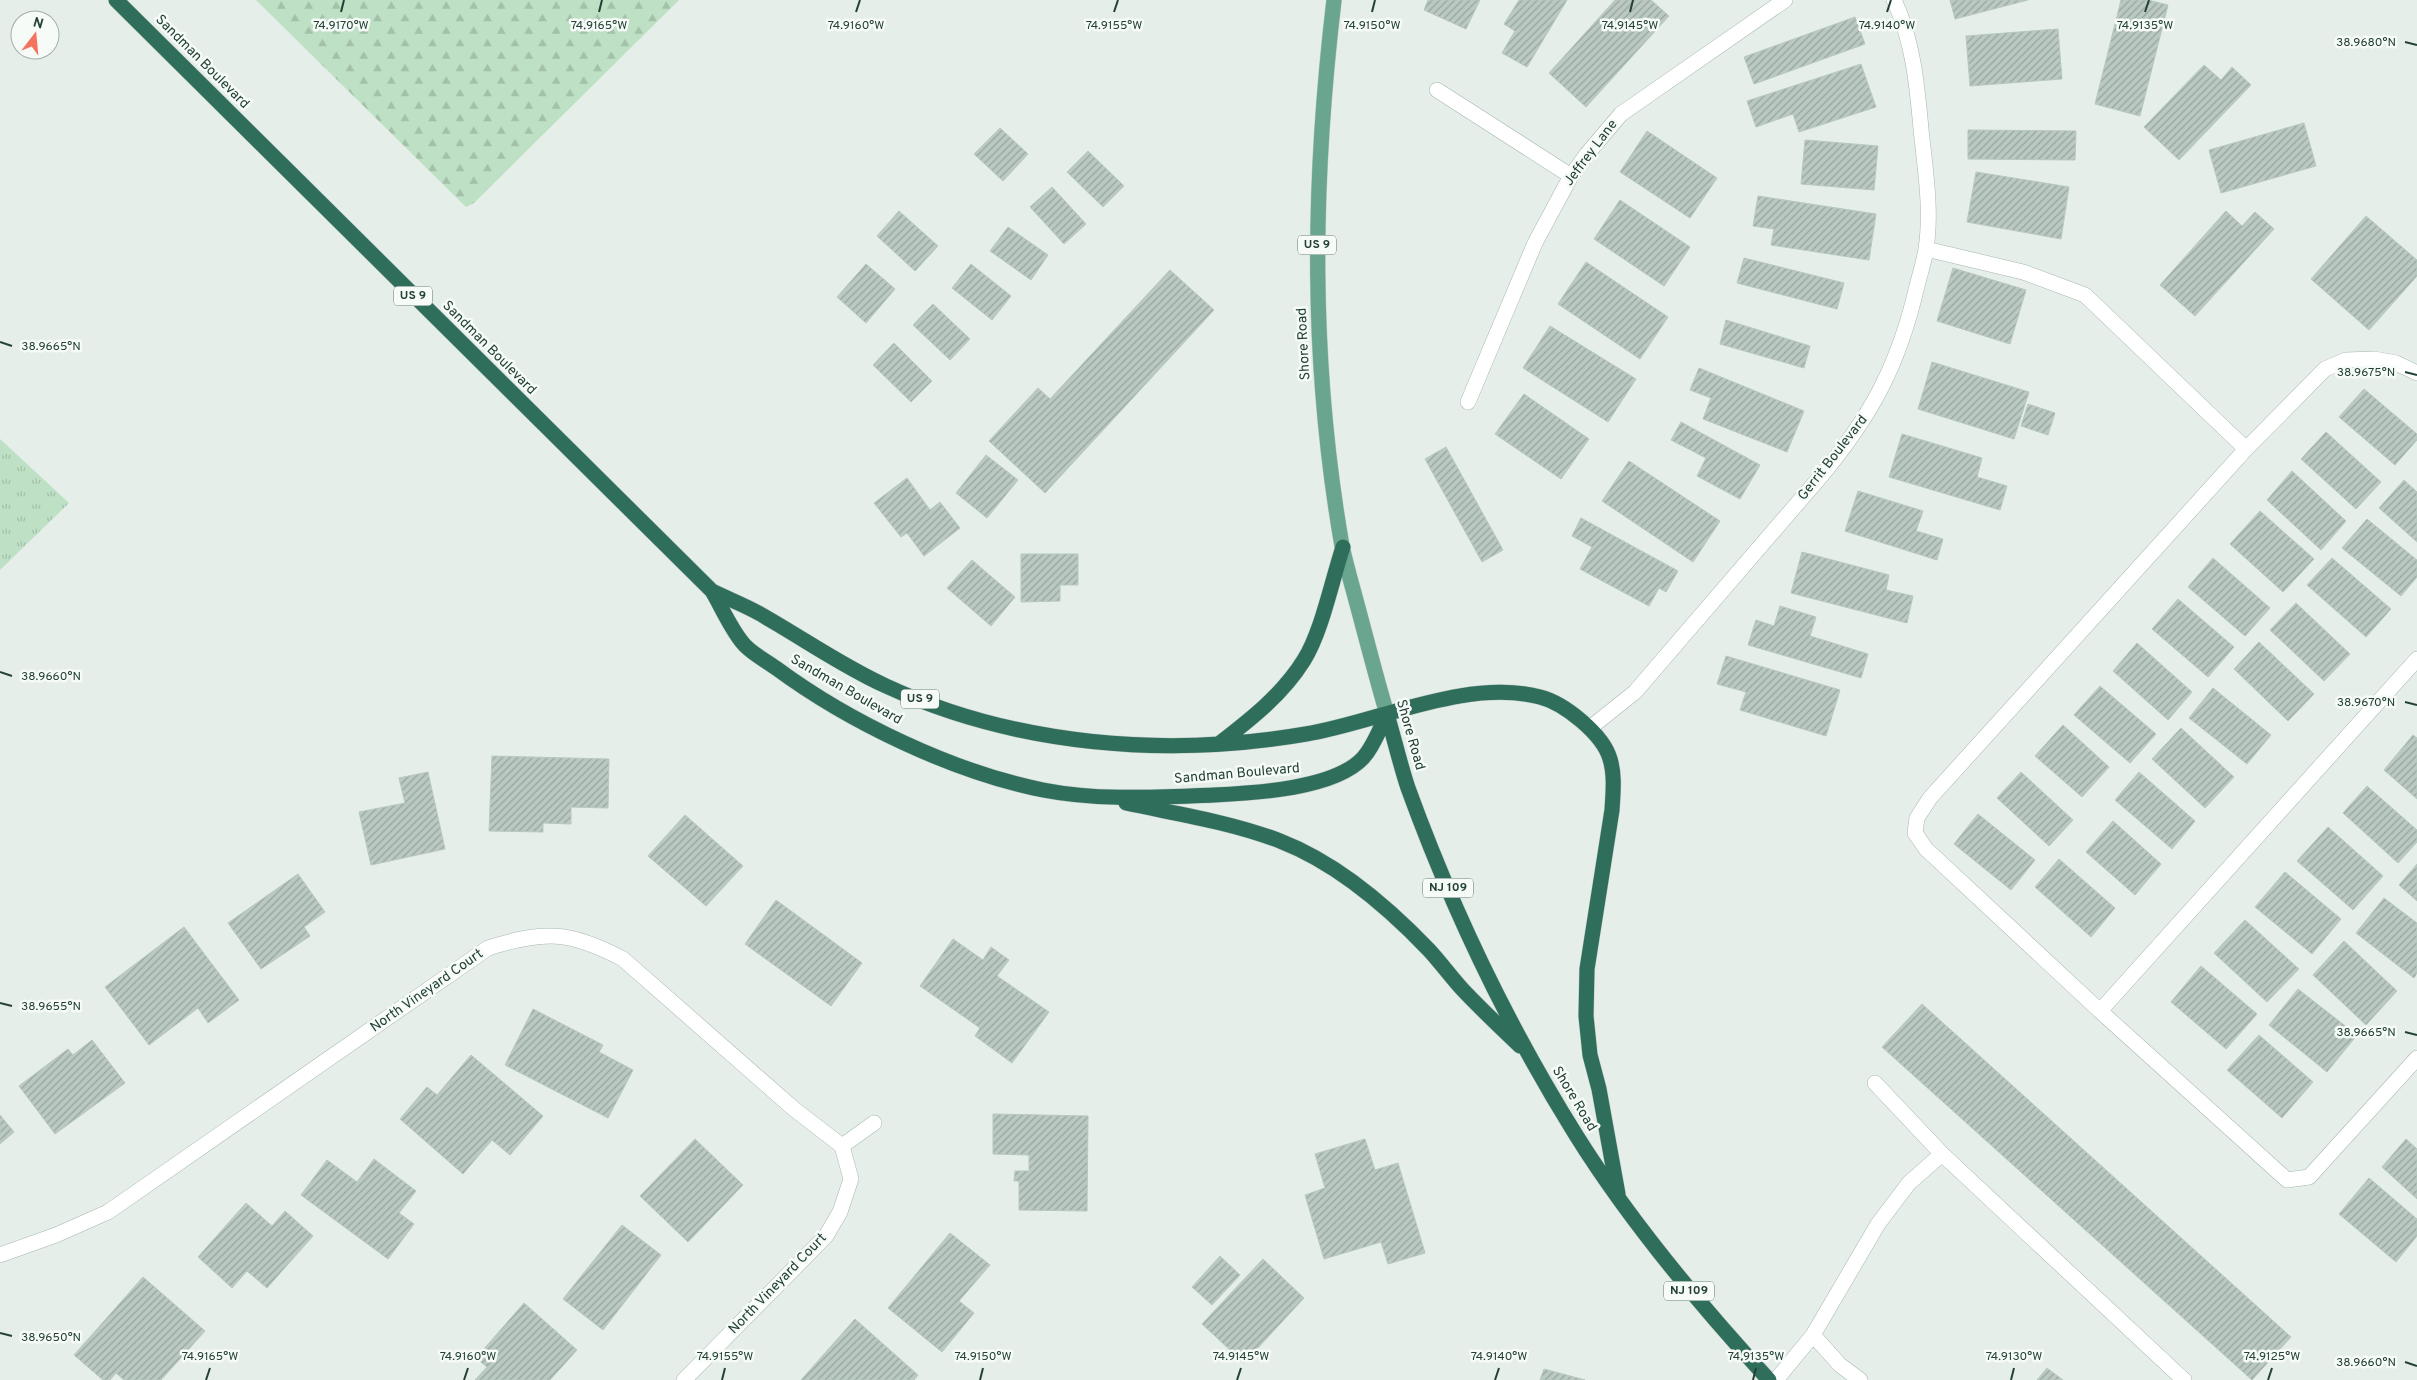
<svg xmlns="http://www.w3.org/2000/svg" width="2417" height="1380" viewBox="0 0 2417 1380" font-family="Overpass,sans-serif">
	<defs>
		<pattern id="forest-firs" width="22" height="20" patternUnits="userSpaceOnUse" patternTransform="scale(1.25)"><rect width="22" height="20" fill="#bee0c4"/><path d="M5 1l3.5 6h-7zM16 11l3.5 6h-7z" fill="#a3c1a9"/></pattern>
		<pattern id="park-tufts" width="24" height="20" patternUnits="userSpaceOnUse" patternTransform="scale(1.25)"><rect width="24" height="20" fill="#bee0c4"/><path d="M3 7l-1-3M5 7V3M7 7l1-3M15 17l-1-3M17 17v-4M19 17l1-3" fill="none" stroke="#a3c1a9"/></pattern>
		<pattern id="building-hatch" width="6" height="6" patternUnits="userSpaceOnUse" patternTransform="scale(1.25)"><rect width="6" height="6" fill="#bac9c2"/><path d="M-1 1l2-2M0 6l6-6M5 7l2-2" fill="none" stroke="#97a59e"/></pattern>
	</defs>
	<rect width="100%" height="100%" fill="#e5eee9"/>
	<path fill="url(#forest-firs)" d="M256,0H679L474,203L466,207Z"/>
	<path fill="url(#park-tufts)" d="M0,439L69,503L0,570Z"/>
	<path fill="url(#building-hatch)" stroke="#b7c8c0" d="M1428,0H1480L1466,29L1424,10Z
		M1519,0H1567L1527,67L1502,53L1515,31L1504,24Z
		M1615,0H1651L1669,16L1586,107L1549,73Z
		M1950,0H2028L1955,19Z
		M2121,0H2148L2168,5L2140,116L2095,104Z
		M1855,17L1865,44L1754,84L1744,57Z
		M2058,29L2062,79L1970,86L1966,36Z
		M1861,64L1876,107L1799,132L1793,114L1756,127L1747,101Z
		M2204,65L2221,80L2232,67L2251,85L2179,160L2144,127Z
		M2304,123L2316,166L2221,193L2209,150Z
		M1000,128L1028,154L1003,181L974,154Z
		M1968,130L2076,131L2075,160L1968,159Z
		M1647,131L1717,178L1690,218L1620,172Z
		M1805,140L1878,146L1874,190L1801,184Z
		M1088,151L1124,186L1103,207L1067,172Z
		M1976,172L2069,187L2061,239L1967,222Z
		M1052,187L1086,224L1064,244L1030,207Z
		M1758,196L1876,214L1869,260L1771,245L1774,229L1753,226Z
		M1620,200L1690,247L1664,286L1594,239Z
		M899,211L938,246L915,271L877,236Z
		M2226,211L2242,226L2255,212L2274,229L2195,316L2160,285Z
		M2366,216L2417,260V276L2369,330L2311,279Z
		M1008,227L1048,255L1031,280L990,251Z
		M1744,258L1844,283L1837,309L1737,283Z
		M1586,262L1668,317L1640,359L1558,304Z
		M866,264L895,289L866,323L837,297Z
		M971,264L1011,296L992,320L952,288Z
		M1953,268L2026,290L2010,344L1937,321Z
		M1170,270L1214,310L1045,493L989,441L1038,388L1050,399Z
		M933,304L970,339L950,360L913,325Z
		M1726,320L1810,346L1804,368L1720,344Z
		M1550,326L1636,379L1608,422L1523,368Z
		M894,343L932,381L911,402L873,365Z
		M1932,362L2029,392L2014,439L1918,409Z
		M1699,368L1804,411L1787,452L1703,419L1711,398L1690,390Z
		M2364,389L2417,434V440L2395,465L2339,417Z
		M1524,394L1589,439L1561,479L1495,434Z
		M2028,404L2055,413L2048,435L2021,426Z
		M1681,422L1760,465L1740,499L1697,476L1706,458L1671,440Z
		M2326,432L2381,482L2356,509L2301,459Z
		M1902,434L1982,458L1977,477L2007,486L2000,510L1889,477Z
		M1446,447L1503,550L1482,562L1425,459Z
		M986,455L1018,480L987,518L956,493Z
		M1629,461L1720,521L1693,562L1602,501Z
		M2292,471L2346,521L2321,550L2267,500Z
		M907,478L930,510L940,502L960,528L924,556L907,533L901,537L874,503Z
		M2404,480L2417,492V542L2379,508Z
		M1858,491L1923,511L1916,531L1943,539L1937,560L1845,531Z
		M2260,511L2314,559L2283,592L2230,544Z
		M1581,518L1678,571L1666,592L1659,588L1649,606L1580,569L1592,547L1572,536Z
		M2367,519L2417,560V577L2401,596L2342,548Z
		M1802,552L1889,575L1886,590L1913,596L1907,623L1791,593Z
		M1021,554H1078V585H1060V601L1021,602Z
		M2213,558L2270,608L2245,636L2188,587Z
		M2332,558L2391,609L2366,637L2307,585Z
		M972,560L1015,597L991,626L947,588Z
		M2178,599L2234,647L2208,677L2152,629Z
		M2296,603L2350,654L2324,681L2270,630Z
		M1780,606L1816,617L1810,636L1868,654L1861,678L1748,645L1756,620L1774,626Z
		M2259,642L2314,694L2288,721L2234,669Z
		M2137,643L2192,692L2168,720L2113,671Z
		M1726,656L1840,690L1826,736L1740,710L1746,692L1717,684Z
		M2100,686L2156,734L2130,763L2074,715Z
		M2213,688L2271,735L2247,764L2189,718Z
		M2063,725L2109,767L2082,797L2035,756Z
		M2181,728L2234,777L2205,808L2152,759Z
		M2413,735L2417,738V799L2384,770Z
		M492,756L609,759L608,808L571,807V824L543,823V832L489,831Z
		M428,772L445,849L371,865L359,812L405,803L399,778Z
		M2021,772L2073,820L2049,846L1997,798Z
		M2139,772L2195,821L2172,849L2115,800Z
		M2367,786L2417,830V842L2398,863L2343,813Z
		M1978,814L2035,860L2011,890L1954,844Z
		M685,815L743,866L706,906L648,856Z
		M2113,821L2161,864L2135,895L2086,852Z
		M2328,827L2383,876L2353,910L2297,861Z
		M2059,859L2115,908L2091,937L2035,887Z
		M2417,864V901L2399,885Z
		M2285,872L2341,919L2312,954L2255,907Z
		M298,874L325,912L304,927L310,936L261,969L228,923Z
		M2384,898L2417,923V973L2414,978L2356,933Z
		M776,900L862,963L831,1006L745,944Z
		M2245,920L2299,969L2267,1002L2214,953Z
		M184,927L239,1000L208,1023L198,1008L149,1045L105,987Z
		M953,939L983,960L991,947L1009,960L997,976L1049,1012L1012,1063L975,1036L980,1028L920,986Z
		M2344,941L2397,991L2366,1025L2313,975Z
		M2201,966L2257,1014L2226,1049L2171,1002Z
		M2298,989L2357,1035L2327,1072L2269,1025Z
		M1922,1004L2291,1337L2252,1380L1882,1047Z
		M533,1009L603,1045L599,1052L633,1070L608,1118L505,1065Z
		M2259,1035L2313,1082L2282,1118L2227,1070Z
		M92,1040L125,1083L55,1134L19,1086L68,1049L73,1055Z
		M471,1055L543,1116L510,1155L492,1140L463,1174L400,1119L427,1087L437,1095Z
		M993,1114L1088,1116L1087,1211L1019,1210V1181H1014L1015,1171H1029V1155L993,1154Z
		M0,1115L14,1132L0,1144Z
		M695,1139L743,1185L688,1242L640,1196Z
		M1365,1139L1375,1170L1398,1163L1425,1253L1388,1264L1381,1242L1324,1259L1305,1195L1325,1188L1315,1154Z
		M2406,1139L2417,1149V1199L2382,1167Z
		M374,1159L416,1191L399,1213L414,1224L388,1259L301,1195L327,1160L357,1182Z
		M2369,1178L2417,1219V1236L2396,1262L2339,1214Z
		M246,1203L272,1226L285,1211L313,1236L267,1288L247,1271L232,1288L198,1257Z
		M622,1225L661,1255L603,1330L563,1299Z
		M950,1233L990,1265L959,1301L974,1313L942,1352L888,1308Z
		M1220,1256L1240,1275L1212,1305L1192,1287Z
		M1263,1259L1304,1298L1244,1363L1202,1324Z
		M143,1277L205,1331L161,1380H124L116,1373L110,1380H103L74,1355Z
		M524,1303L577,1350L550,1380H475L487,1367L476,1358Z
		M855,1319L918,1375L914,1380H801Z
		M2047,1368L2063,1380H2037Z
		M1544,1369L1585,1380H1540Z"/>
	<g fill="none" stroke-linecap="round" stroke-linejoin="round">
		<g stroke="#a7b7b0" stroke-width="16">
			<path id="minor" d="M1437,90L1571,176
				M1926,249L2023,272L2085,295L2246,449
				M2417,373L2396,363L2374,359L2346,360L2325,369L2246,449L1930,798L1917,818L1915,833L1926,849L2100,1011L2417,659
				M1468,402L1535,243L1571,176L1587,154L1621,114L1785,0
				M1590,728L1635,692L1821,476C1872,415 1899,364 1917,286C1920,274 1924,262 1926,249C1932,210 1925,168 1921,129C1917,84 1913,41 1894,0
				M2100,1011L2287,1180L2309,1177L2417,1058
				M1875,1083L1942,1154L2184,1380
				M842,1146L874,1123
				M0,1255L56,1235L108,1212L488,948C545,930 570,931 623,959L794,1109L842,1146L851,1179L840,1212L826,1236L684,1380
				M1813,1335L1840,1365L1860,1380
				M1776,1380L1813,1335L1878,1224L1909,1183L1942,1154"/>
		</g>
		<g stroke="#c1cac7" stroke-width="16">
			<path id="major" d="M1334,0C1312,185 1310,362 1342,546C1346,565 1352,585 1357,604C1367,641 1376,677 1387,714"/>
		</g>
		<g stroke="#c1cac7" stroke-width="16">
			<path id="highway" d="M116,0L712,591C722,608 730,627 742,642C749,652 765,660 776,668C849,722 953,772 1043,790C1099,801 1158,797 1214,795C1255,793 1334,789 1363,758C1374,746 1380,728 1387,714
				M712,591C730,600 750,607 767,618C807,641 844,667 886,686C1016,746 1166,758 1306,734C1378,722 1466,678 1540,697C1564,703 1603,734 1610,759C1615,775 1613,793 1612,810L1587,969L1586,1016L1590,1055L1599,1089L1618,1194
				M1387,714C1394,738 1400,764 1408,788C1452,909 1508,1026 1576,1135C1631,1223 1699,1304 1769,1380
				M1220,743C1251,719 1283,694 1304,660C1322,631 1332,580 1343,547
				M1126,803C1177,814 1231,822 1280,841C1337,863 1387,906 1429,950C1441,963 1451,977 1463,990C1481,1009 1501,1028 1520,1046"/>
		</g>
		<use href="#minor" stroke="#fff" stroke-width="15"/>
		<use href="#major" stroke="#69a58f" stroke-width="15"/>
		<use href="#highway" stroke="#2f6e5b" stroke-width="15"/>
	</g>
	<path fill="none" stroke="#234136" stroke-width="2" d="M341,12L344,0M599,12L602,0M856,12L860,0M1114,12L1118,0M1372,12L1375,0M1630,12L1633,0M1887,12L1891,0M2145,12L2149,0M2405,42L2417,45M0,342L12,346M2405,372L2417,375M0,672L12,676M2405,702L2417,705M0,1003L12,1006M2405,1032L2417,1035M0,1333L12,1336M2405,1362L2417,1366M206,1380L210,1368M464,1380L468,1368M722,1380L725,1368M980,1380L983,1368M1237,1380L1241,1368M1495,1380L1499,1368M1753,1380L1756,1368M2011,1380L2014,1368M2268,1380L2272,1368"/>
	<g text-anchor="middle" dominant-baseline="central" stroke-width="5" stroke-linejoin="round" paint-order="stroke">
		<g fill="#f6fbf8" stroke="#627970" stroke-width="1">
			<rect x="1298" y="235.5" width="38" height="19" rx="4"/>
			<rect x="394" y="286.5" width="38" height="19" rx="4"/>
			<rect x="901" y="689.5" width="38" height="19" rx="4"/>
			<rect x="1423" y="878.5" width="50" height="19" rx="4"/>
			<rect x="1664" y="1281.5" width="50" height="19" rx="4"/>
		</g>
		<g font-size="12" font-weight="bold" fill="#234136">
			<text x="1317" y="245">US 9</text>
			<text x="413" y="296">US 9</text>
			<text x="920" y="699">US 9</text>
			<text x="1448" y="888">NJ 109</text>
			<text x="1689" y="1291">NJ 109</text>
		</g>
		<g font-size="14" fill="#234136" stroke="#f6fbf8">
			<text transform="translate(202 62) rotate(45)">Sandman Boulevard</text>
			<text transform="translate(1591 153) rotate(-53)">Jeffrey Lane</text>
			<text transform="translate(1304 344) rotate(-93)">Shore Road</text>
			<text transform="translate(489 348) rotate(45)">Sandman Boulevard</text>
			<text transform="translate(1833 458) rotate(-52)">Gerrit Boulevard</text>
			<text transform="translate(846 690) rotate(30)">Sandman Boulevard</text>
			<text transform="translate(1410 735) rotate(74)">Shore Road</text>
			<text transform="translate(1237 774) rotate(-5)">Sandman Boulevard</text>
			<text transform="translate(427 991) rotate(-35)">North Vineyard Court</text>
			<text transform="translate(1574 1099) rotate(59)">Shore Road</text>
			<text transform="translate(778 1284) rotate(-46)">North Vineyard Court</text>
		</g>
	</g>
	<g font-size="12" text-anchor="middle" fill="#234136" stroke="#f6fbf8" stroke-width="5" stroke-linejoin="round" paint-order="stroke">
		<text x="341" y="29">74.9170°W</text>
		<text x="599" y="29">74.9165°W</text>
		<text x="856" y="29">74.9160°W</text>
		<text x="1114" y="29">74.9155°W</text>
		<text x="1372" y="29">74.9150°W</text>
		<text x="1630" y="29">74.9145°W</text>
		<text x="1887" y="29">74.9140°W</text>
		<text x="2145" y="29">74.9135°W</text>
		<text x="2366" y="46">38.9680°N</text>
		<text x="51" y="350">38.9665°N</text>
		<text x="2366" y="376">38.9675°N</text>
		<text x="51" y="680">38.9660°N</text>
		<text x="2366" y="706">38.9670°N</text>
		<text x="51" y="1010">38.9655°N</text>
		<text x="2366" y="1036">38.9665°N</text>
		<text x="51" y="1341">38.9650°N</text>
		<text x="210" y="1360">74.9165°W</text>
		<text x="468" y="1360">74.9160°W</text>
		<text x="725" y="1360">74.9155°W</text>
		<text x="983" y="1360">74.9150°W</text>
		<text x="1241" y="1360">74.9145°W</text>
		<text x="1499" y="1360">74.9140°W</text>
		<text x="1756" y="1360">74.9135°W</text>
		<text x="2014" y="1360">74.9130°W</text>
		<text x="2272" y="1360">74.9125°W</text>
		<text x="2366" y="1366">38.9660°N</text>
	</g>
	<g transform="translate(35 35) rotate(16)"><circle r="24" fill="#f6fbf8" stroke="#a2b1aa"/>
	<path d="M0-4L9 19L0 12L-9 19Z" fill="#f4745e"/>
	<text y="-8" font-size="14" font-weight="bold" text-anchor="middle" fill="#234136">N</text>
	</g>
</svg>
